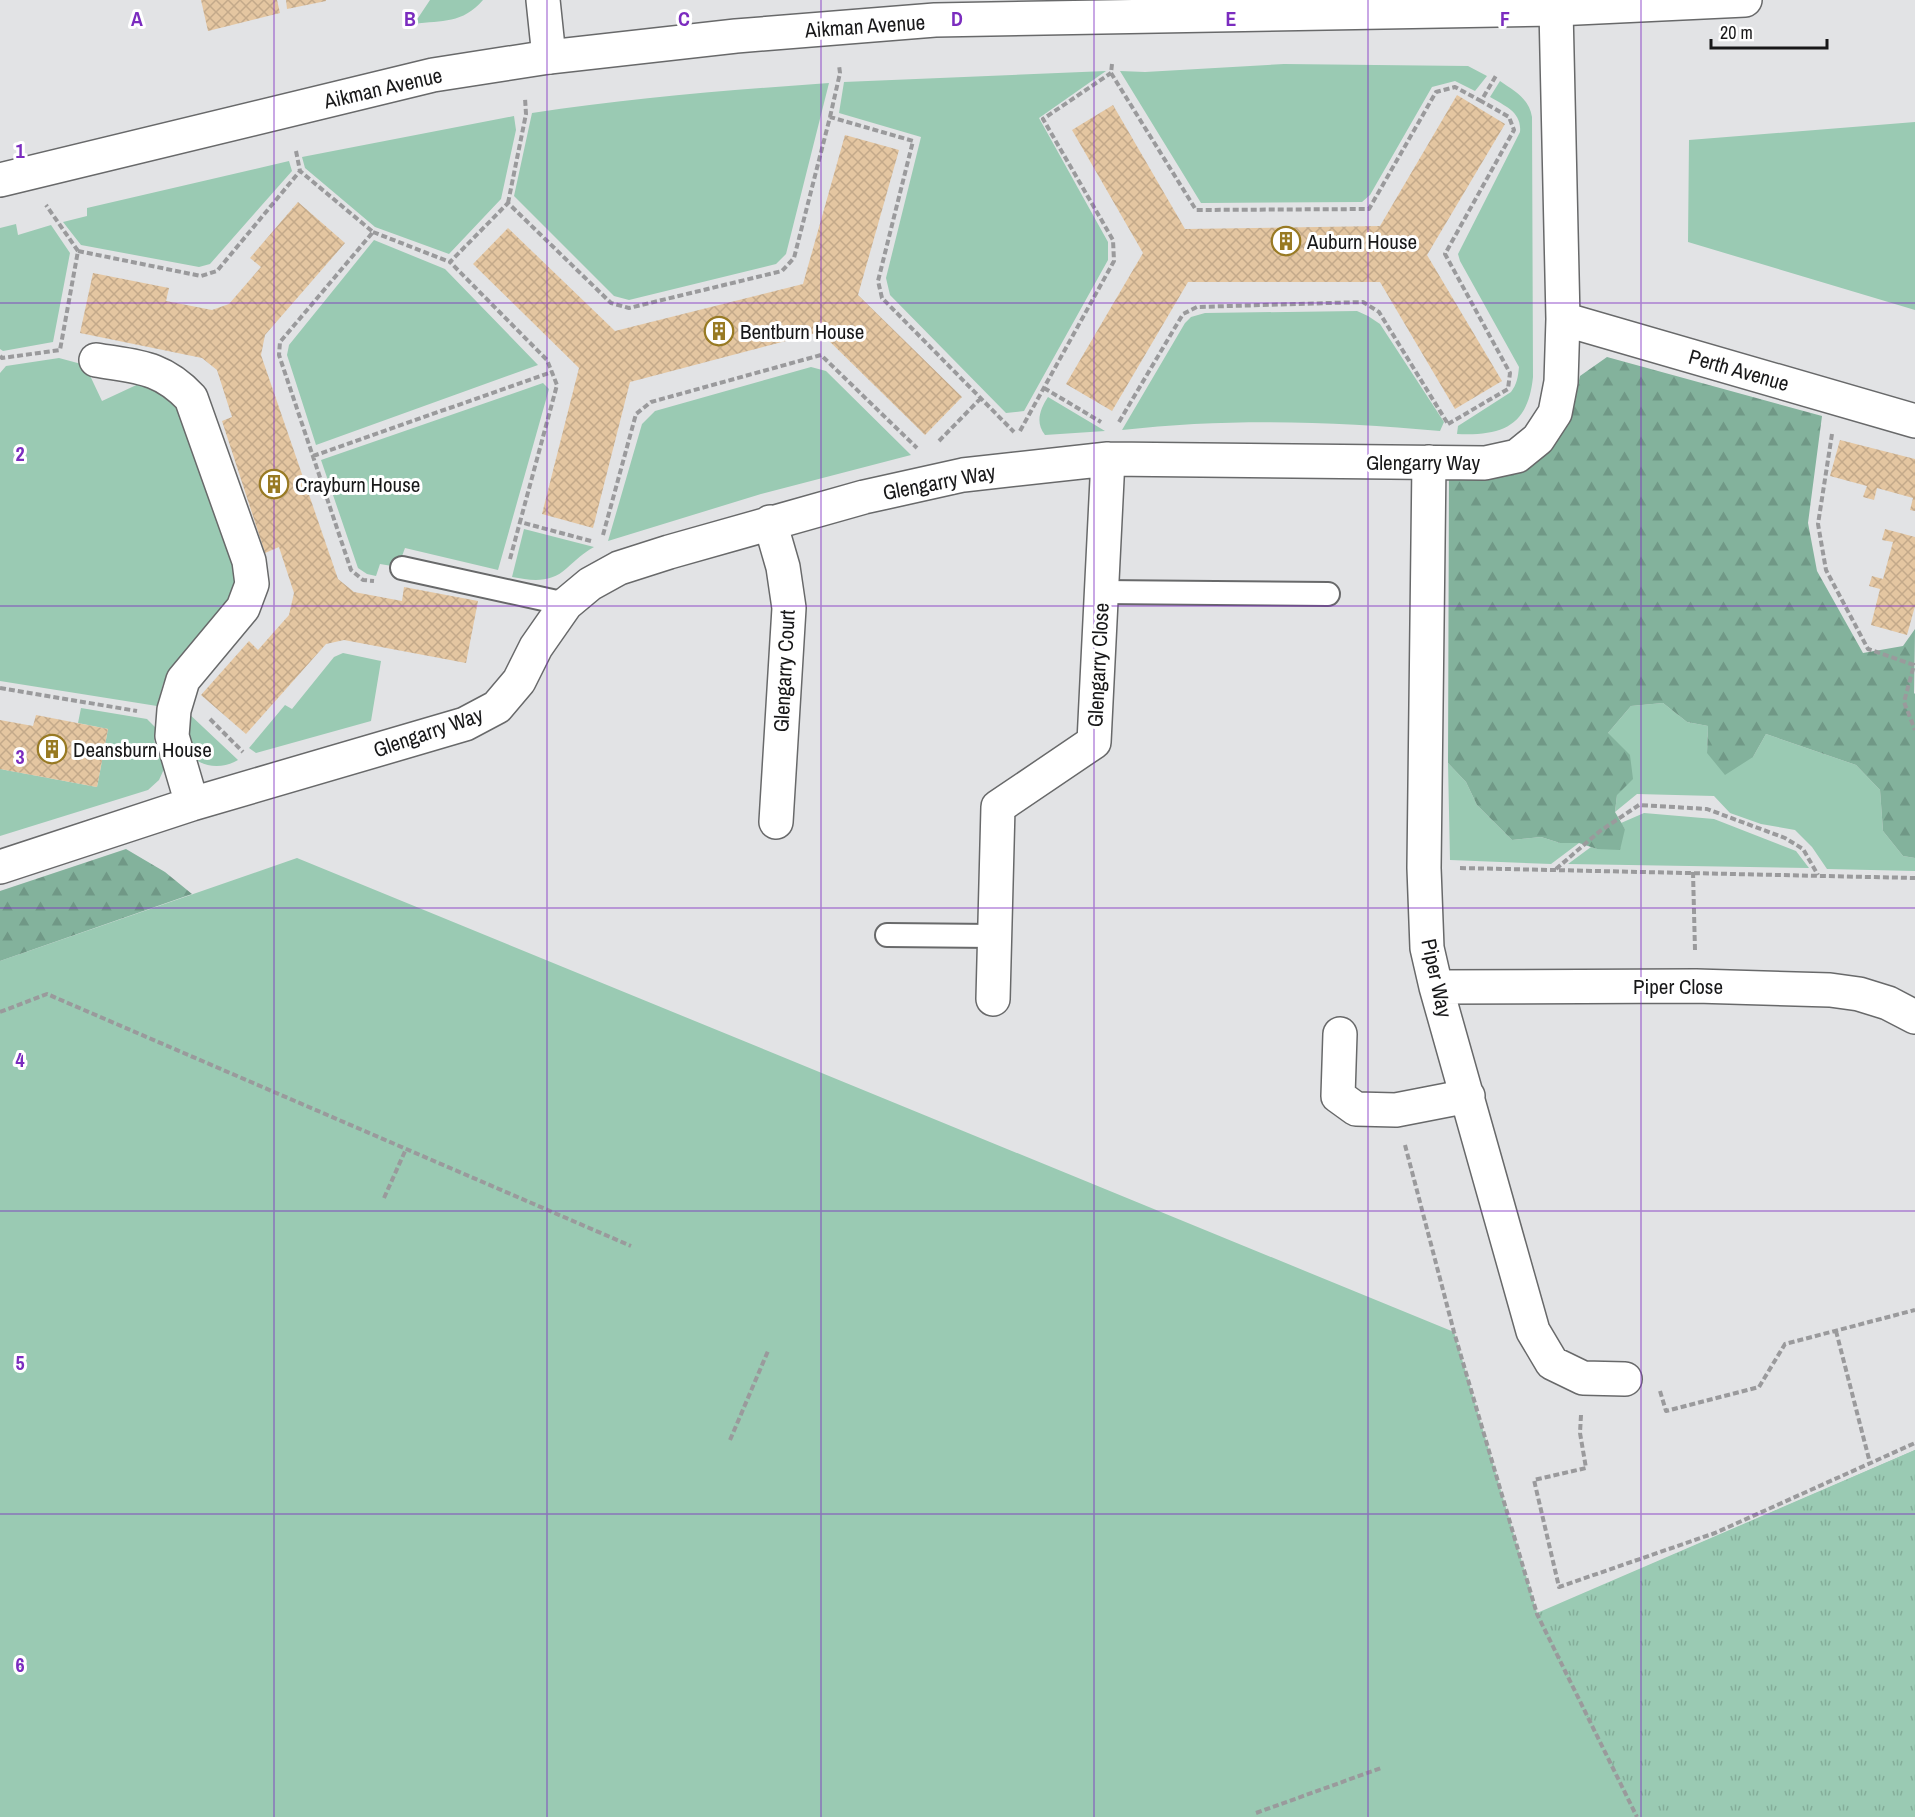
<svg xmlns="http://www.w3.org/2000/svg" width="1915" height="1817" viewBox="0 0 1915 1817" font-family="'Archivo Narrow',sans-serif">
	<defs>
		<pattern id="forest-firs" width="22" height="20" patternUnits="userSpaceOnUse" patternTransform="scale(1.5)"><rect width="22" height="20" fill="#83b29c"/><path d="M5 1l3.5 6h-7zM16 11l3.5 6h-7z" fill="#709886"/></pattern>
		<pattern id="park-tufts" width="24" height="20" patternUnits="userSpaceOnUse" patternTransform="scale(1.5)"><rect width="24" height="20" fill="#9acab3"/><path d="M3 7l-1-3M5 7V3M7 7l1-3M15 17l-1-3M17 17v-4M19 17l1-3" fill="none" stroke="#84ad99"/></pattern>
		<pattern id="building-cross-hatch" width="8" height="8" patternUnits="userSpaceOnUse" patternTransform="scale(1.5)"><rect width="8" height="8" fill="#e4c6a1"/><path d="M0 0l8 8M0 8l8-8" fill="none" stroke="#c3a98a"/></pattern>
	</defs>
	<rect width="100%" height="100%" fill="#e2e3e5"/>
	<path fill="#9acab3" d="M430,0H483C462,24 443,20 414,24Z
		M1284,64L1468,66L1487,76L1475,91L1455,81L1432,87L1370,195L1362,202L1201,203L1120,71L1145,72Z
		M1106,71L1039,118L1108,242V260L1024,411L1006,413L890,295L886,278L921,137L839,113L844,82Z
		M1500,81C1514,91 1529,98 1532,117L1533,377C1528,426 1503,436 1457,434L1458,426L1511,392C1517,384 1518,377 1519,367L1460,261L1458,254L1520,132C1522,112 1505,106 1490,97Z
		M829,83L786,254L776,264L629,300L614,296L514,196L532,113C630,98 730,90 829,83Z
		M514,116L516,130L501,199L449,254L375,227L305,168L302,157Z
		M1915,122V310L1688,242L1689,140Z
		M289,161L292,171L210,264L199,267L81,245L63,222L87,216V208Z
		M16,224L18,235L51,225L70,253L53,342L3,351L0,349V228Z
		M374,240L445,269L538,365L316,445L287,355L289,345Z
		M1357,311L1368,316L1380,324L1444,422L1440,431C1335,421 1227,418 1122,430L1185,323L1191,317L1205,313Z
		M59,358L85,365L102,401L145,381L179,405L235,563L236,582L229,602L172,668L163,684L157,706L0,681V373L6,366Z
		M811,367L826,371L911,455L761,494L608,541L642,424L655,411Z
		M543,383L549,389L498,570L405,548L398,567L380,564L376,576L367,574L358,568L321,460Z
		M1048,397L1105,431L1045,435C1035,423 1040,409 1048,397Z
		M524,529L594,547C583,553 576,560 567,568C551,583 533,581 512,577Z
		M343,653L381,661L371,721L256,753L249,748L285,705L292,709L334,657Z
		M1663,703L1687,722L1708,726L1707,753L1753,757L1766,734L1856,765L1880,790L1883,831L1903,856L1915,858V871L1827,869L1812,847L1795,830L1761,824L1730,813L1714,796L1637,794L1615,812L1617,795L1608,733L1631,706Z
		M81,708L147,719L156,728L154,740L164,769L159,780L148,790L0,836V769L97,787L108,729L78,723Z
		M186,711L238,760C220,771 192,767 186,745C183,735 186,721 186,711Z
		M1448,763L1466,782L1477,805L1512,840L1541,837L1560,843H1579L1551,864L1450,860Z
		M1644,813L1714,819L1796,851L1809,868L1568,864L1591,847L1597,849L1625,829L1621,823Z
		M297,858L1454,1332L1537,1613L1915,1450V1817H0V961Z"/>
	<path fill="url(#forest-firs)" d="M1607,357L1822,416L1808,523L1817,571L1863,653L1903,646L1915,629L1914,693L1915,694V858L1903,856L1883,831L1880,790L1856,765L1766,734L1753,757L1725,775L1707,753L1708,726L1687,722L1663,703L1631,706L1608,733L1630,755L1633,779L1617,795L1615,812L1625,829L1620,850L1597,849L1579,843H1560L1541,837L1512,840L1477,805L1466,782L1448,763L1449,473L1571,417L1580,376Z
		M126,849L165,872L192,894L0,961V891Z"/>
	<path fill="url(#park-tufts)" d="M1915,1450V1817H1637L1537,1614Z"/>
	<path fill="url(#building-cross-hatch)" d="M201,0H277L280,13L208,31Z
		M286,0H326V1L287,9Z
		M1457,95L1505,124L1427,255L1502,381L1455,409L1380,282H1188L1112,411L1066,384L1143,253L1072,130L1113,105L1185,229L1380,226Z
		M845,135L899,150L858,295L962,397L925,435L820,332L630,382L593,528L542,514L579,368L473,264L508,228L615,331L803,284Z
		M298,202L345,243L265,335L261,355L338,579L354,592L402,601L404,587L478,601L466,663L344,640L326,644L246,734L201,695L249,641L258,650L289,615L294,593L279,547L265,553L222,421L232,417L217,370L202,358L80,333L93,273L169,288L166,301L212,310L229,304L261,267L250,258Z
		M1840,440L1915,459V511L1910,510L1913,498L1877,488L1874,500L1863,497L1867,486L1830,476Z
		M1885,529L1915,537V606L1907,635L1871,625L1880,589L1869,586L1872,576L1883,579L1893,542L1882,540Z
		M36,715L108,729L97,787L0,769V720L33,726Z"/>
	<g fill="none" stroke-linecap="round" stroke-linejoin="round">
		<g stroke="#68696a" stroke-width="26">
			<path id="service" d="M402,568L566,604
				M1102,592L1328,594
				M887,935L994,936"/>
		</g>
		<g stroke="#68696a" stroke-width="36">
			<path id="minor" d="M543,0L549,57
				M1563,319L1915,421
				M96,360C137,367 161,366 191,398L249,561L252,584L243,608L183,680L174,710L172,736L192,804
				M1429,462L1424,868L1427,948L1436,987L1533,1331L1552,1363L1583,1378L1625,1379
				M770,522L783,567L789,608L776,822
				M0,867L192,804L465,724L497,707L519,681L536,647L566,604L590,584L619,568L669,552L864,497L963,475L1108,459L1485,463L1517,456L1538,439L1555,413L1561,382L1563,319L1556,9
				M1436,987L1696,986L1830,990L1859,994L1888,1003L1915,1017
				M993,999L998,807L1094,742L1108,459
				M1340,1034L1338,1096L1356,1109L1396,1110L1468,1096"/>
		</g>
		<g stroke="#68696a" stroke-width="36">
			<path id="tertiary" d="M0,180L433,75L549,57L736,36L935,20L1556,9L1745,0"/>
		</g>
		<path stroke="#9a9a9c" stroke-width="4" stroke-dasharray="6 3" stroke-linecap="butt" d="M1112,64L1111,73L1196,210L1369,209L1436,92L1455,87L1481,101
			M830,117L840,73L839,65
			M296,151L300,171L373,232L280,342L279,355L351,570L363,580L374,581
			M508,203L526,114L525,98
			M373,232L450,262
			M78,251L201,276L217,271L300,171
			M0,356L2,358L60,350L78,251L46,205
			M1044,388L1101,422
			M1119,422L1183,314L1197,307L1363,302L1379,312L1448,424
			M1448,424L1508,389L1510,373L1445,254L1514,130L1509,117L1481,101L1497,74
			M1020,431L1114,261L1113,240L1043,119L1111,73
			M1832,434L1818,524L1826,570L1868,649L1914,665L1904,702L1915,730
			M939,441L981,398
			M313,456L552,372
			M603,535L636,414L651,402L821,355L917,448
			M591,541L520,522L557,385L547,360L450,262L508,203L611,303L629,308L782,271L794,258L830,117L913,141L878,281L882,298L1014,432
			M510,559L520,522
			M0,688L137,711
			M210,719L243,752
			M1460,868L1915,878
			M1556,869L1600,831L1639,805L1707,809L1785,838L1803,849L1818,875
			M1693,872L1695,950
			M0,1012L47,994L631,1246
			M1405,1145L1454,1332L1537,1614L1637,1817
			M384,1198L406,1149
			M1836,1331L1870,1463
			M1660,1391L1666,1411L1759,1387L1785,1344L1915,1310
			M1581,1415L1580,1433L1586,1468L1534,1480L1559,1587L1715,1533L1915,1443
			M730,1440L768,1351
			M1256,1813L1381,1768"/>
		<use href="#service" stroke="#fff" stroke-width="22"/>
		<use href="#minor" stroke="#fff" stroke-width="33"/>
		<use href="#tertiary" stroke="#fff" stroke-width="33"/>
	</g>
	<path fill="none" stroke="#7b2cbf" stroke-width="1.5" stroke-opacity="0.55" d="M274,0V1817M547,0V1817M821,0V1817M1094,0V1817M1368,0V1817M1641,0V1817M0,303H1915M0,606H1915M0,908H1915M0,1211H1915M0,1514H1915"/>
	<defs>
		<g id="building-ring" transform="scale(1.5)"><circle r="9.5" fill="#fff" stroke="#987a23" stroke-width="1.5"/><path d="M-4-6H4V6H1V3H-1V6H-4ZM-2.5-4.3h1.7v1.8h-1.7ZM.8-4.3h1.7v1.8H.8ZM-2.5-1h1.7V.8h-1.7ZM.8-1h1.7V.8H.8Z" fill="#987a23"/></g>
	</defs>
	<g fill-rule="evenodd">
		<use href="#building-ring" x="1286" y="241"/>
		<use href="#building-ring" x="719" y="331"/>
		<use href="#building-ring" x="274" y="484"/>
		<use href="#building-ring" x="52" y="749"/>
	</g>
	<g text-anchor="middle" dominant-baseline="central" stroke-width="6" stroke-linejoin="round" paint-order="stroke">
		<g font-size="21" fill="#181819" stroke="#fff">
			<text transform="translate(865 26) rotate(-4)">Aikman Avenue</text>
			<text transform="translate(383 88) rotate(-13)">Aikman Avenue</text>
			<text transform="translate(1739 370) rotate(16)">Perth Avenue</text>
			<text x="1423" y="462">Glengarry Way</text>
			<text transform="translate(939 482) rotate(-11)">Glengarry Way</text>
			<text transform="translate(1098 665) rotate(-87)">Glengarry Close</text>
			<text transform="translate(784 671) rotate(-87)">Glengarry Court</text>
			<text transform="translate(428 732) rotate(-19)">Glengarry Way</text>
			<text transform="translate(1437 978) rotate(78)">Piper Way</text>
			<text x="1678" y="986">Piper Close</text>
		</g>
		<g font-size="21" fill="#181819" stroke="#fff" text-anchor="start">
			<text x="1307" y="241">Auburn House</text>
			<text x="740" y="331">Bentburn House</text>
			<text x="295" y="484">Crayburn House</text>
			<text x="73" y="749">Deansburn House</text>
		</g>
	</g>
	<g font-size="20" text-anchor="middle" font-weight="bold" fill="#7b2cbf" stroke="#fff" stroke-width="6" stroke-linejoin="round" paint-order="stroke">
		<text x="137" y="26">A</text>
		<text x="410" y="26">B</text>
		<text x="684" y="26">C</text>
		<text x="957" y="26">D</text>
		<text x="1231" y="26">E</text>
		<text x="1505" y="26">F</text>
		<text x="20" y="158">1</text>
		<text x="20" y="461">2</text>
		<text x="20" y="764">3</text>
		<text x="20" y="1067">4</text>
		<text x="20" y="1370">5</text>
		<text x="20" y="1672">6</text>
	</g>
	<path d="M1711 39v9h116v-9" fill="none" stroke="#181819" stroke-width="3"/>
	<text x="1720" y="39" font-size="18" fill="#181819" stroke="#ffffff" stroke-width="4.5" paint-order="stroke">20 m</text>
</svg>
